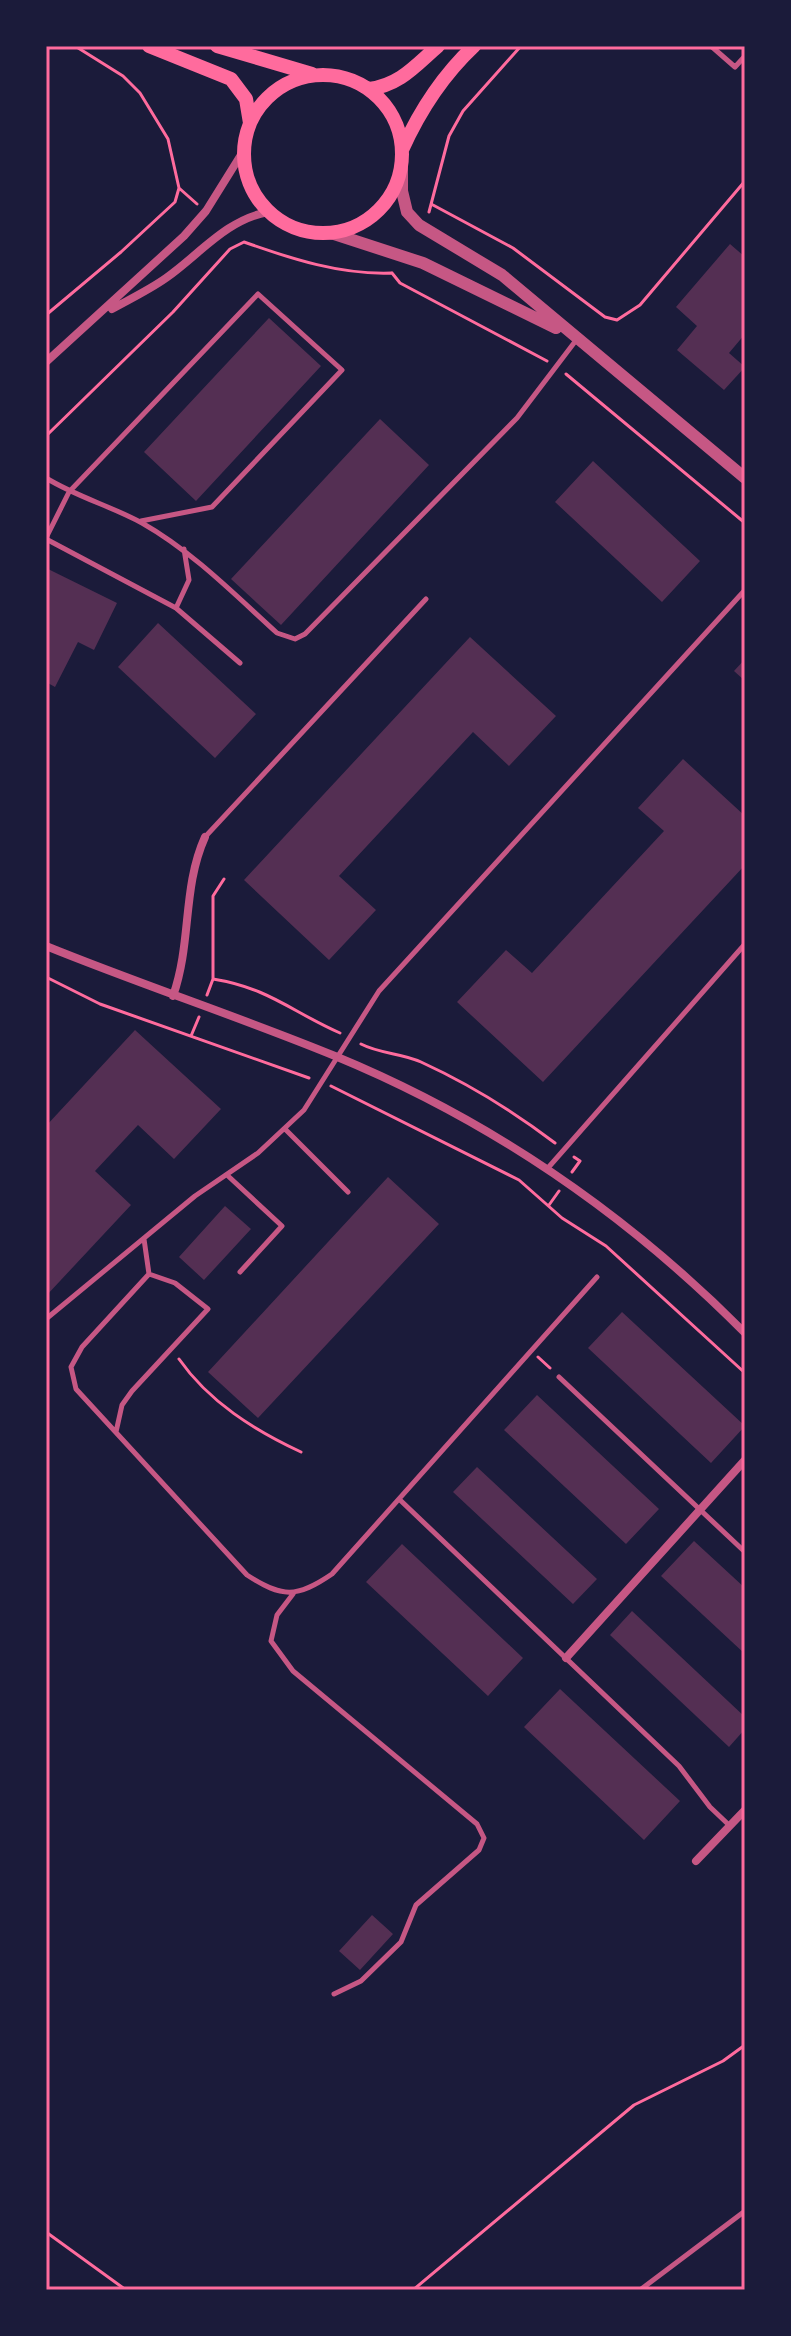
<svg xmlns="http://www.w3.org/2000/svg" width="791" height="2336" viewBox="0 0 791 2336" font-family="'Asap Condensed',sans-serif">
	<rect width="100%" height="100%" fill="#1b1b3a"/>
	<path fill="#542f53" d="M730,244L745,257V334L729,353L745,367L724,390L677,350L697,326L676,307Z
		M269,318L321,366L196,501L144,452Z
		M380,419L429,465L281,625L231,579Z
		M593,461L700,561L662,602L555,502Z
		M46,568L117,603L94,650L78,642L55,687L46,682Z
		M158,623L256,714L215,758L118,667Z
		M470,637L556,716L509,766L473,732L339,876L376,910L329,960L244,880Z
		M745,659V681L734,671Z
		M683,759L745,816V865L543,1082L457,1002L506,950L532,973L664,831L638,808Z
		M135,1030L221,1109L174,1159L138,1125L95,1171L131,1205L46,1296V1126Z
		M388,1177L439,1224L258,1418L208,1372Z
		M225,1206L251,1229L204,1280L179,1257Z
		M622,1312L745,1426L711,1463L588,1348Z
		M537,1395L659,1509L626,1544L504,1430Z
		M477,1467L597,1579L573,1604L453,1492Z
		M694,1541L745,1588V1654L661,1576Z
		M402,1544L523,1658L488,1696L366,1582Z
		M632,1611L745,1717V1729L729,1747L610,1635Z
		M560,1689L680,1801L644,1840L524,1727Z
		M372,1915L393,1934L360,1970L339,1951Z"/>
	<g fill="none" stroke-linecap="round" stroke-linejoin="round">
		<path stroke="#ff6b9d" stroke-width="3" d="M179,188L197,204
			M433,205L513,248L605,317L617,320L640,305L745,181
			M429,212L449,136L463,111L521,46
			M392,273L400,283L547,361
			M46,315L121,252L175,202L179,188L168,139L140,93L123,76L75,46
			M566,374L745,523
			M46,436L173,312L230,249L244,242C292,259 341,275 392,273
			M46,977L100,1004L309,1078
			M213,979V896L224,879
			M207,995L213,979C269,988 292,1012 340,1033
			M191,1036L199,1017
			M361,1044C380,1054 402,1053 421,1062C469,1084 513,1111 555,1143
			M331,1086L519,1180L562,1218L606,1246L745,1373
			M572,1172L580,1161L574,1157
			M549,1205L559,1191
			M538,1357L550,1368
			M179,1359C209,1402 254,1430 301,1452
			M46,2232L126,2290
			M413,2290L634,2105L723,2061L745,2045"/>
		<path stroke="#c65784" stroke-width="5" d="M711,46L735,67L745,56
			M46,478C77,497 111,506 142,523C193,552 234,594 277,633L295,639L305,634L517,418L577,339
			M46,538L69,492L258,294L342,370L212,507L141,521
			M46,539L176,608L240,663
			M176,608L189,580L184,549
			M205,837L426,599
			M285,1129L348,1192
			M547,1169L745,944
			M227,1175L282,1226L240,1272
			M144,1239L149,1274L82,1347L71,1367L76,1389L247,1575C282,1598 297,1598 332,1574L597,1277
			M46,1319L195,1196L258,1153L304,1110L379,991L745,590
			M559,1377L745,1552
			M116,1432L122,1405L132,1391L208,1309L175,1283L149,1274
			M399,1499L679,1766L710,1807L730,1826
			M293,1594L277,1615L271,1641L293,1671L477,1824L484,1838L479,1850L416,1905L401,1942L361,1981L334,1994
			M640,2290L745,2211"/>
		<path stroke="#c65784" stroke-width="8" d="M112,309C130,299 149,290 166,278C200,254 226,220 268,212
			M46,362L184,236L206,211L244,150
			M46,946C142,985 240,1017 335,1056C490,1120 628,1215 745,1333
			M173,996C192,942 182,888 205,837
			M566,1658L745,1460
			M696,1861L745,1810"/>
		<path stroke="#c65784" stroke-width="12" d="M402,163V191L407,212L419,225L502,275L745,478
			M331,233L423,263L556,328"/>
		<path stroke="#ff6b9d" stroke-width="14" d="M149,46L231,79L246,99L250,123
			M217,46L312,74
			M244 154a79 79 0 1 1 158 0a79 79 0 1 1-158 0Z
			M369,89C400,85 415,66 438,46
			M402,150C420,110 442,76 474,46"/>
	</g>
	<rect width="791" height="2336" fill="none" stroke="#1b1b3a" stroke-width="96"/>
	<rect x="48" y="48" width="695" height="2240" fill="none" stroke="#ff6b9d" stroke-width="3"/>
</svg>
